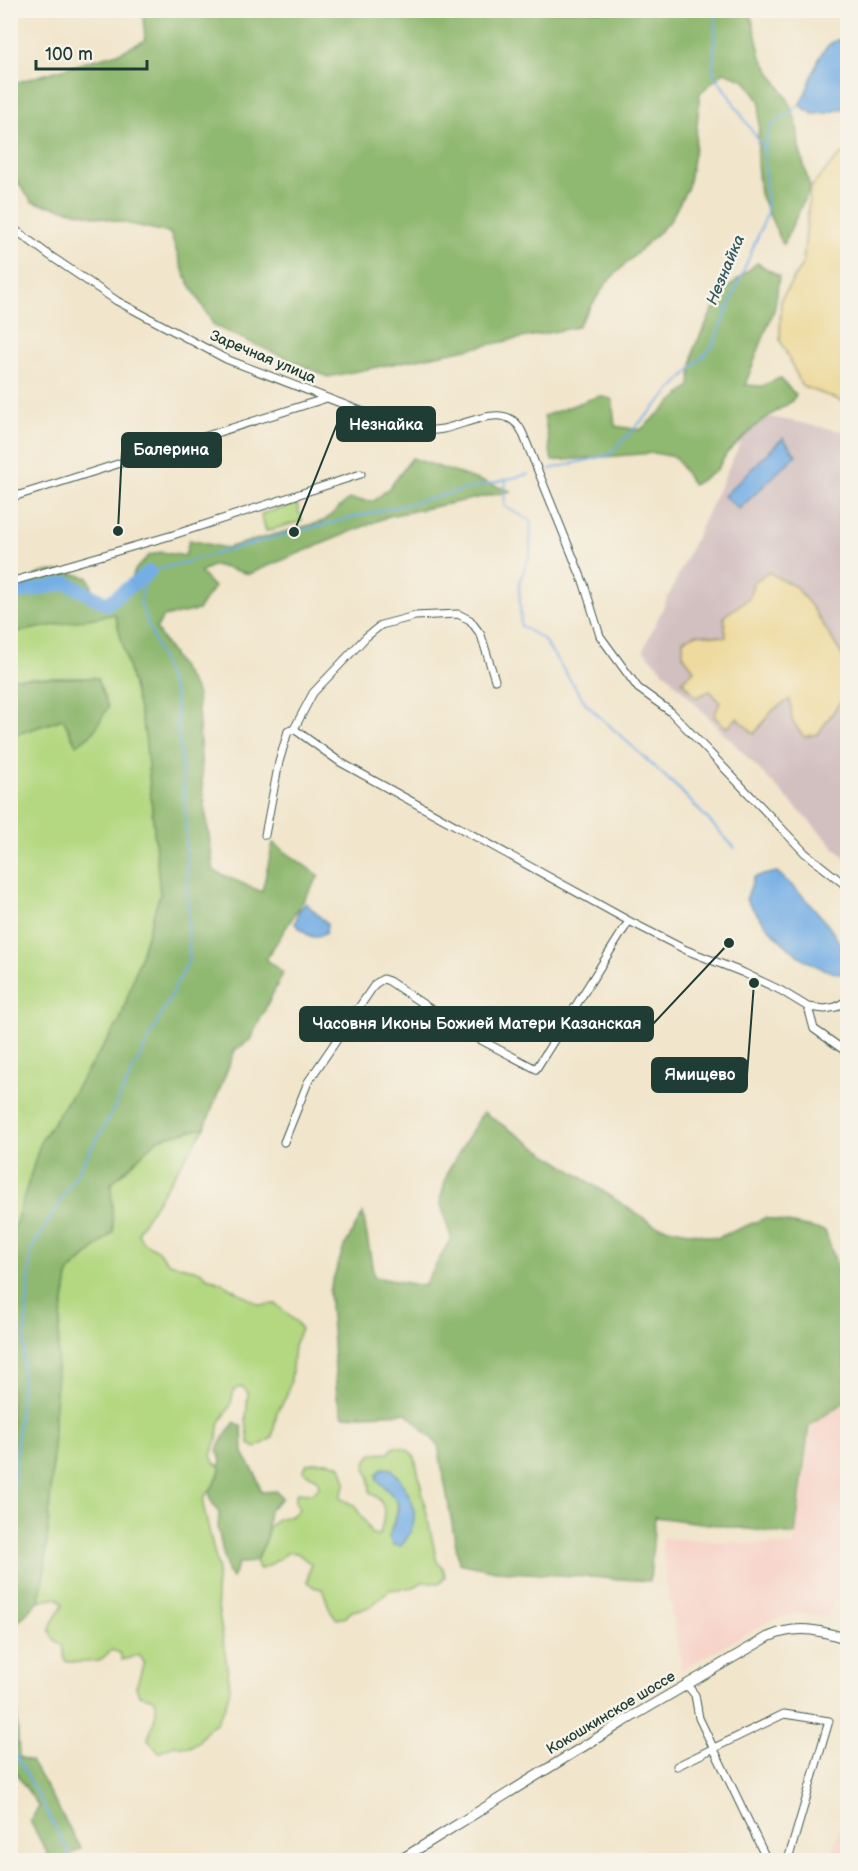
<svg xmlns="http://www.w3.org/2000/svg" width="858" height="1871" viewBox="0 0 858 1871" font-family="'Balsamiq Sans',sans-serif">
	<rect width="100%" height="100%" fill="#f7f3e8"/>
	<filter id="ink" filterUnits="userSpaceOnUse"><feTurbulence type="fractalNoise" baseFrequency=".0167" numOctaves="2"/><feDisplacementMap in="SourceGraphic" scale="12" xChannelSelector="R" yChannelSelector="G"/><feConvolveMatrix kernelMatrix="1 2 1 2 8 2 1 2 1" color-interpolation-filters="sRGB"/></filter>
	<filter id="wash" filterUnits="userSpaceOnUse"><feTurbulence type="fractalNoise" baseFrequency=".008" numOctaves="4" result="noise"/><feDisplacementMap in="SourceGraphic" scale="24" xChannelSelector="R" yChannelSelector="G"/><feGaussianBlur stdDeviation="1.35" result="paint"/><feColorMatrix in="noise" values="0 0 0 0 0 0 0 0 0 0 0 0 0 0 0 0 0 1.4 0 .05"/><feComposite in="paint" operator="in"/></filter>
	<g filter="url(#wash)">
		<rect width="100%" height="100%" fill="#f1e5cb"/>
		<path fill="#f7d1c7" d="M838,1253L847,1258V1605L834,1600L827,1617L796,1613L766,1623L682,1669L665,1575L662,1538L794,1546Z
			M847,1803V1860H830Z"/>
		<path fill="#d2bfc0" d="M754,414L847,432V860L643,650Z"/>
		<path fill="#b4d881" stroke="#6a8a5a" stroke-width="1.5" fill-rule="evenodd" d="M297,504L302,521L266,531L261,514Z
			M115,614L145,734L160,894L120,1021L41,1141L11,1239V736L63,719L76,745L97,678H11V633Z
			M205,1127L139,1229L138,1234L143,1242L157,1250L169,1263L200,1271L207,1277L222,1283L260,1305L276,1304L296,1322L301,1329L294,1345L291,1380L286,1397L277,1412L272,1438L256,1448L249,1444L246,1419L248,1393L242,1386L234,1390L230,1407L220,1422L217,1440L211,1455L214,1463L221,1467L215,1484L204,1497L203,1505L218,1568L216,1593L229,1680L230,1689L225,1707L216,1723L209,1728L198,1742L190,1747L173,1745L159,1753L148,1739C152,1724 159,1714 155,1699L139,1695L136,1687L144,1662L139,1655L122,1660L120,1653L112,1650L99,1661C89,1662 75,1664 65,1661L62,1645C38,1632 56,1620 63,1604L57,1597L39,1601L45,1568L51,1489L59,1330L69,1272L113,1232L111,1184L158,1139Z
			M394,1447C405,1447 410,1450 415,1458L437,1562L443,1568L445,1576L440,1583L422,1582L414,1587L389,1590L370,1607L352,1611L346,1617L337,1619C327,1611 328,1600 322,1589L314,1587L307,1582L311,1564L297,1553L289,1552L267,1567L259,1569L256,1560L265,1543L269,1527L277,1519L293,1515L299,1509L295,1501L297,1492L313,1493L319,1488L318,1480L303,1471L307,1464C318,1461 330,1460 341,1466L346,1482L340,1498L355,1506C360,1516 368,1523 371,1534L380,1535C384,1514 390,1505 370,1492L369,1476L365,1469L367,1460L372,1454L389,1453ZM392,1469L401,1482L400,1546L391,1528C403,1507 395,1492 392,1469Z"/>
		<path fill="#8fb86f" stroke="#577a52" stroke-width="1.5" d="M143,11H750L761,57L788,100L797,124L799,147L810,188L783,245L760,194L757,163L760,102L745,80L724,72L700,93L695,147L688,187L670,221L607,282L577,327L328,377L214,326L185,276L170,233L32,202L13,176L10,167L11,84L121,52L145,40Z
			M757,263L779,276L775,307L745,385L762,386L780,378L796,395L791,402L761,421L727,453L716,471L693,485L675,457L654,453L552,461L544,416L599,396L612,399L615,426L640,430L690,386L694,348L721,294Z
			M412,458L511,491L389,516L249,574L214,565L200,572L214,587L198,610L163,617L156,629L197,692L203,794L214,871L262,892L273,843L319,876L266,959L283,973L250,1040L235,1050L205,1127L158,1139L111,1184L113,1232L69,1272L59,1330L51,1489L45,1568L39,1601L11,1629V1239L41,1141L120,1021L160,894L145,734L115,614L11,633V593C21,591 25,583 33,577C50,566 71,573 89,578L97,604L128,584L136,569L148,556L161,552L185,556L189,540L226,548L324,521L349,499L374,501L391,486Z
			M11,678H97L108,707L93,733L77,745L63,719L11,736Z
			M483,1112L654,1225L717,1238L765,1218L825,1231L842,1281L846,1401L809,1426L795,1535L655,1517L650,1581L496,1571L459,1563L438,1445L407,1413L343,1416L337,1397L329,1291L344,1247L363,1213L374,1277L424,1286L451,1238L440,1201L448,1171Z
			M235,1422L242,1427L243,1453L256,1475L261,1492L277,1491L282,1498L269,1510C266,1534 269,1537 256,1560L247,1563H239L232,1578L227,1571L218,1529L219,1513L210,1499V1490C219,1479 225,1463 217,1450L224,1436Z
			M10,1692L16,1698L19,1757L31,1761L81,1848L62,1860H51L30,1821L39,1807L11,1766Z"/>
		<path fill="#eeda9e" stroke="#868c69" stroke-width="1.5" d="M847,150V403L802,386L780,340L781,299L803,263L810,188L836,159Z
			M768,572L796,587L812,607L847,663V692L818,734L804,737L792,721L790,699L773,710L754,734L737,718L727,728L714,716L720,702L710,691L697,697L682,681L694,670L683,655V640L697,634L726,637L724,616L749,598L753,583Z"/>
		<path fill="#75aee5" stroke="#4a768c" stroke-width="1.5" d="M847,38V107L828,113L813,114L799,105C815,83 814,39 847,38Z
			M783,438L796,455L739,509L724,496Z
			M777,872C799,891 855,944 846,975C802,969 772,934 746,900L754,877Z
			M306,903L327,924L326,933C311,942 307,934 295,924L299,910Z
			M383,1468L392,1469C412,1495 426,1518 401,1546L393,1545L389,1537C401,1498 405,1509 377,1479V1474Z"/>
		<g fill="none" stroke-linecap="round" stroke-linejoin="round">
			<path stroke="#75aee5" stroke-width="2" d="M764,149L770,126L800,105
				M550,469L609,455L712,347L767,214L764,149L713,72L716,10
				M506,480L504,506L531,521L530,554L519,583L521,626L543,639L587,705L680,790L735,848
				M10,1544L31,1251L108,1120L189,960L185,799L175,696L140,602L149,572L294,532L529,474
				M10,1744L73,1860"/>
			<path stroke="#75aee5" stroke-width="14" d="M10,595L67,583L107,604L149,572"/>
		</g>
	</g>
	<g filter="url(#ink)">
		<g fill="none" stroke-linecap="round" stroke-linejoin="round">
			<g stroke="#3e564b" stroke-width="9">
				<path id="street" d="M10,226L49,255L117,301L226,359L400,426C415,429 428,432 443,429C469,424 509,399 523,434L584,584L600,636L638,688L671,712L805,853L844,884L848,892
					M10,498L327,398
					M10,582L173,535L361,474
					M294,729L340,762L629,921L686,950L744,973L780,990L808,1007L825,1009L836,1007L848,1000
					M265,835L279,762L288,731L294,729L313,693L366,637L381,625L415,616L458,614L470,620L481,635L495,680
					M808,1007L814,1029L848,1053
					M284,1142L308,1082L375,984L383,979L389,981L460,1029L536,1069L629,921
					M687,1685L695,1695L699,1718L767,1860
					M677,1766L784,1714L829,1721L788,1860"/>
			</g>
			<g stroke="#3e564b" stroke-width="11">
				<path id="secondary" d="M400,1860L623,1722L768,1637C797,1624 819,1630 848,1639"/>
			</g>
			<use href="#street" stroke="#fff" stroke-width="7"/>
			<use href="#secondary" stroke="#fff" stroke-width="9"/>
		</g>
	</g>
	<g text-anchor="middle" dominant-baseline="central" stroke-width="5" stroke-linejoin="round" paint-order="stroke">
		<g font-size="15" fill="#1f3d34" stroke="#f7f3e8">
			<text transform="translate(263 357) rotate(23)">Заречная улица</text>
			<text transform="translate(611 1713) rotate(-31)">Кокошкинское шоссе</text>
		</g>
		<g font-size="16" font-style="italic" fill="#345960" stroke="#f7f3e8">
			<text transform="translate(726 270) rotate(-67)">Незнайка</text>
		</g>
	</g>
	<path fill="none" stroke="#1f3d34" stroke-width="2" d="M294 532L337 424M118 531L122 450M729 943L653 1024M754 983L747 1075"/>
	<g fill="#1f3d34" stroke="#f7f3e8" stroke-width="2">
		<circle cx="294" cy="532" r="6"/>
		<circle cx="118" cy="531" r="6"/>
		<circle cx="729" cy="943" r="6"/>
		<circle cx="754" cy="983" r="6"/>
	</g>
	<g fill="#1f3d34" stroke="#1f3d34" stroke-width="2">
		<rect x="337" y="407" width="98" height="34" rx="6"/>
		<rect x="122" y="433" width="99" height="34" rx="6"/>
		<rect x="300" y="1007" width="353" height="34" rx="6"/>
		<rect x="652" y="1058" width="95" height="34" rx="6"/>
	</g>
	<g font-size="16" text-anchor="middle" font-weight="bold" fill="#fff">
		<text x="386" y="430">Незнайка</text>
		<text x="171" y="455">Балерина</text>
		<text x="477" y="1029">Часовня Иконы Божией Матери Казанская</text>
		<text x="700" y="1080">Ямищево</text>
	</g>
	<rect width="858" height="1871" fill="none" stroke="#f7f3e8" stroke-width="36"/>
	<path d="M36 60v9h111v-9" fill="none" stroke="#1f3d34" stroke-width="3"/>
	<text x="45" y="60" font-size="18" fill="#1f3d34" stroke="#f7f3e8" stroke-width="4.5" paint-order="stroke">100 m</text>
</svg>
